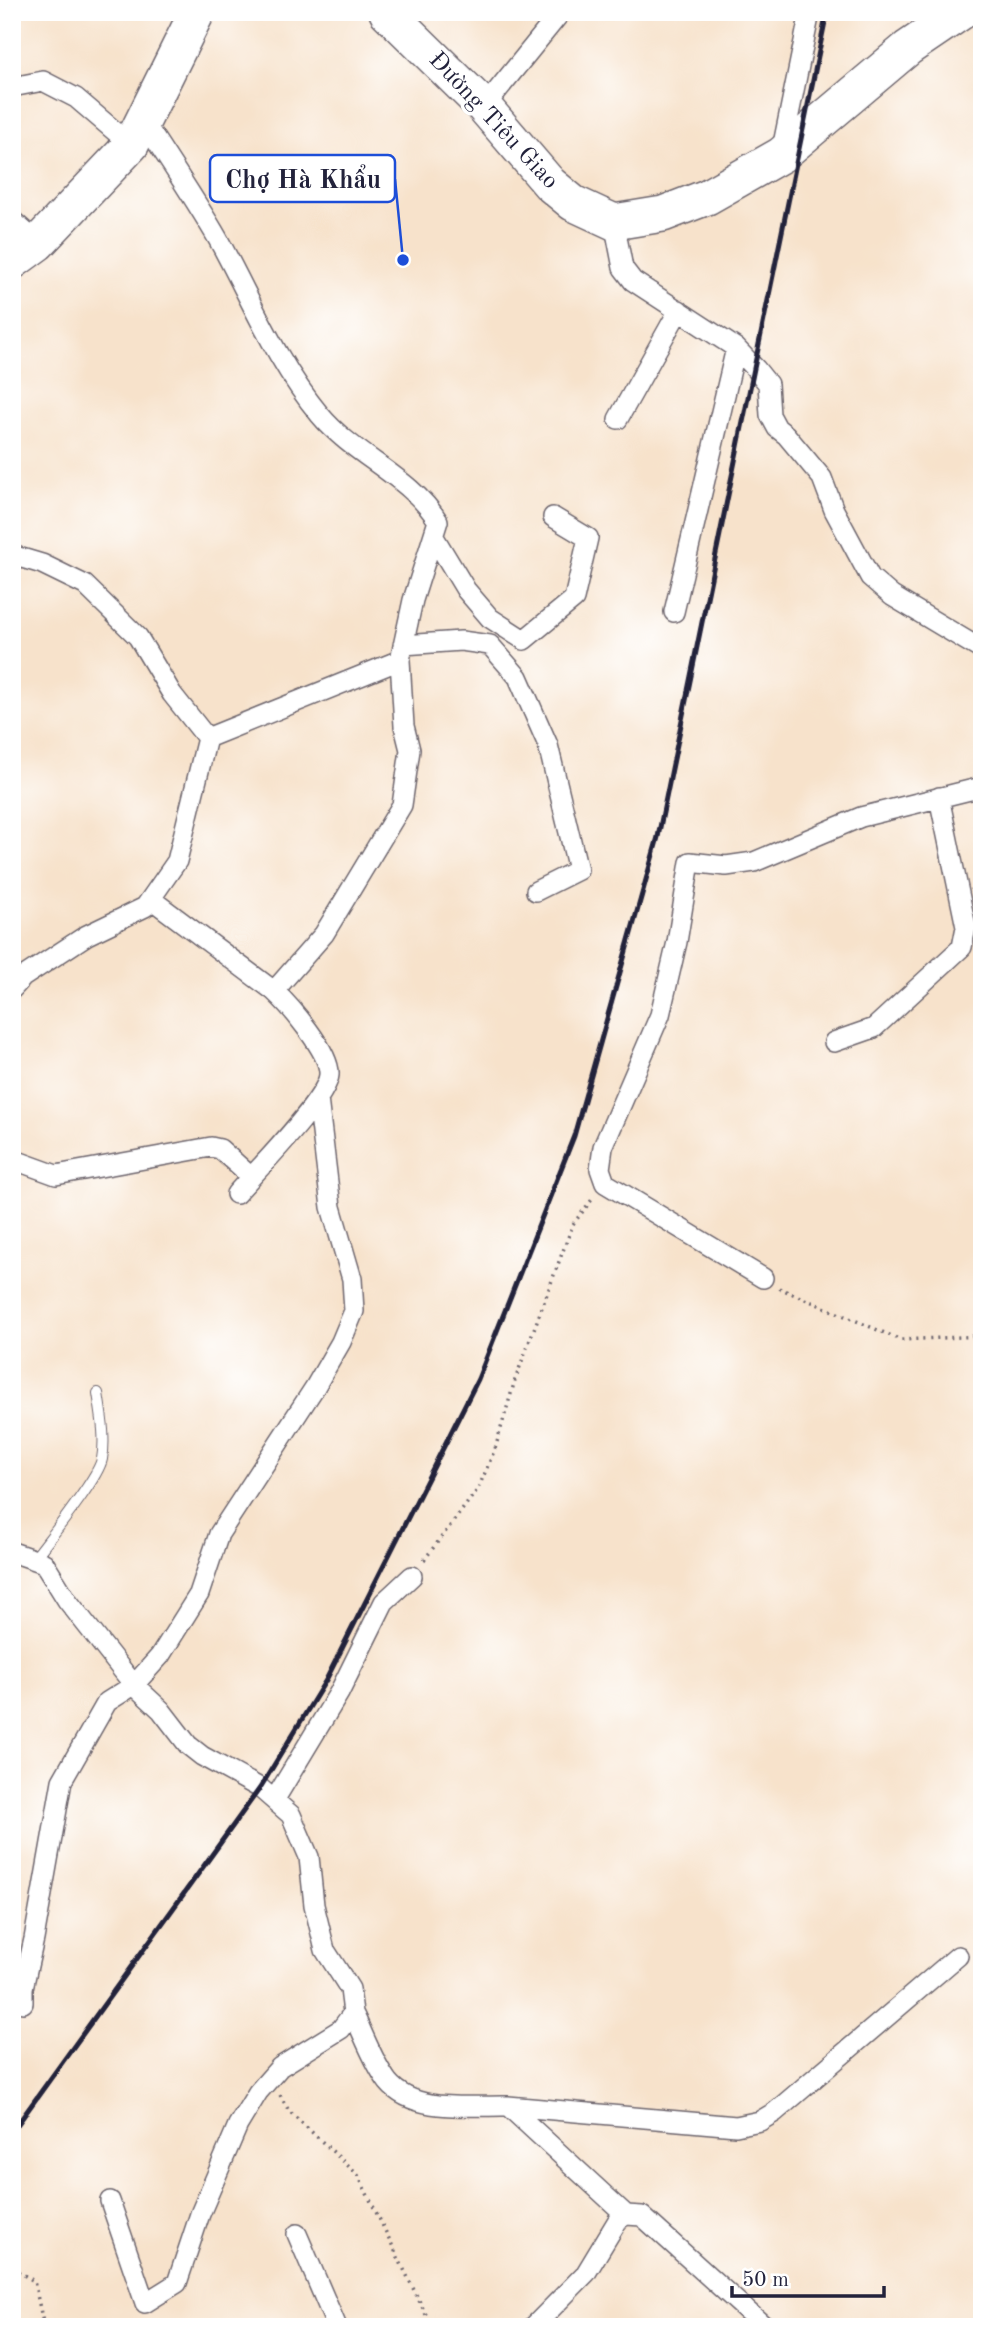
<svg xmlns="http://www.w3.org/2000/svg" width="994" height="2339" viewBox="0 0 994 2339" font-family="'Old Standard TT',serif">
	<rect width="100%" height="100%" fill="#fff"/>
	<filter id="ink" filterUnits="userSpaceOnUse"><feTurbulence type="fractalNoise" baseFrequency=".0143" numOctaves="2"/><feDisplacementMap in="SourceGraphic" scale="14" xChannelSelector="R" yChannelSelector="G"/><feConvolveMatrix kernelMatrix="1 2 1 2 8 2 1 2 1" color-interpolation-filters="sRGB"/></filter>
	<filter id="wash" filterUnits="userSpaceOnUse"><feTurbulence type="fractalNoise" baseFrequency=".00686" numOctaves="4" result="noise"/><feDisplacementMap in="SourceGraphic" scale="28" xChannelSelector="R" yChannelSelector="G"/><feGaussianBlur stdDeviation="1.57" result="paint"/><feColorMatrix in="noise" values="0 0 0 0 0 0 0 0 0 0 0 0 0 0 0 0 0 1.4 0 .05"/><feComposite in="paint" operator="in"/></filter>
	<g filter="url(#wash)">
		<rect width="100%" height="100%" fill="#f7e2cb"/>
	</g>
	<g filter="url(#ink)">
		<g fill="none" stroke-linecap="round" stroke-linejoin="round">
			<g stroke="#6d656d" stroke-width="12">
				<path id="lane" d="M34,1559C49,1539 98,1479 102,1459C106,1438 101,1413 98,1393"/>
			</g>
			<g stroke="#6d656d" stroke-width="22">
				<path id="street" d="M12,87L43,81L76,98L131,145
					M484,107L561,12
					M144,122C169,161 195,199 218,239C251,299 276,362 320,415C354,456 411,477 438,521L413,600L400,660L404,726L410,750L402,805L324,934L274,991
					M781,154L810,12
					M12,220L38,243
					M614,222L623,268L633,281L736,348L756,369L768,384L770,415L777,428L786,435L822,478L834,510L870,577L892,596L982,650
					M618,419L679,310
					M434,537L466,590L490,618L524,640L574,599L588,538L553,517
					M12,555L42,564L85,585L138,637L172,694L207,738
					M674,612L736,348
					M403,645L461,641L490,645L518,677L548,745L578,870L536,891
					M151,899L274,991C290,1006 331,1053 329,1075C327,1100 255,1172 236,1194
					M12,989L23,977L87,935L145,907L177,861L207,738L400,660
					M834,1042L874,1028L962,947L966,927L939,797
					M12,1159L56,1175L211,1147L220,1149L251,1177
					M763,1278L605,1183L600,1169L603,1147L660,1015L677,942L690,862L726,866L754,862L861,817L982,787
					M12,1552L44,1563L67,1600L134,1685L161,1710L188,1745L202,1756L260,1788L291,1815L309,1857L314,1905L325,1950L350,1989L353,2013L341,2029L280,2067L258,2092L238,2125L200,2214L177,2283L145,2303L110,2201
					M275,1799L339,1693L384,1602L412,1576
					M23,2003V1988L34,1939L62,1781L107,1702L134,1685L160,1656L199,1594L219,1534L315,1387L341,1342L354,1311L352,1279L331,1207L318,1099
					M353,2013C364,2035 373,2062 388,2082C414,2114 471,2105 508,2106L626,2215
					M508,2106L736,2126L760,2121L775,2112L958,1956
					M297,2234L337,2327
					M533,2327L586,2273L618,2220L626,2215L642,2216L765,2327"/>
			</g>
			<g stroke="#6d656d" stroke-width="38">
				<path id="highway" d="M387,12L484,107L550,184L573,203L614,222L663,214L707,197L781,155L908,48L961,12
					M12,262L38,243L131,145L197,12"/>
			</g>
			<path stroke="#6d656d" stroke-width="3.5" stroke-dasharray="2 5" stroke-linecap="butt" d="M779,1288L901,1340L982,1336
				M424,1560L478,1489L495,1449L515,1380L573,1224L594,1197
				M280,2095L289,2111L358,2175L432,2327
				M12,2268L34,2281L44,2327"/>
			<use href="#lane" stroke="#fff" stroke-width="10"/>
			<use href="#street" stroke="#fff" stroke-width="19"/>
			<use href="#highway" stroke="#fff" stroke-width="35"/>
			<path stroke="#22223b" stroke-width="5" d="M12,2132L260,1788L326,1680L478,1379L574,1136L658,837L827,12"/>
		</g>
	</g>
	<g text-anchor="middle" dominant-baseline="central" stroke-width="7" stroke-linejoin="round" paint-order="stroke">
		<g font-size="24" fill="#22223b" stroke="#fff">
			<text transform="translate(493 121) rotate(47)">Đường Tiêu Giao</text>
		</g>
	</g>
	<path fill="none" stroke="#1d4ed8" stroke-width="2.5" d="M403 260L395 179"/>
	<circle fill="#1d4ed8" stroke="#fff" stroke-width="2.5" cx="403" cy="260" r="7"/>
	<rect fill="#fff" stroke="#1d4ed8" stroke-width="2.5" x="210" y="155" width="185" height="47" rx="7"/>
	<g font-size="26" text-anchor="middle" font-weight="bold" fill="#22223b">
		<text x="303" y="188">Chợ Hà Khẩu</text>
	</g>
	<rect width="994" height="2339" fill="none" stroke="#fff" stroke-width="42"/>
	<path d="M732 2286v10h152v-10" fill="none" stroke="#22223b" stroke-width="3.5"/>
	<text x="742" y="2286" font-size="21" fill="#22223b" stroke="#ffffff" stroke-width="5" paint-order="stroke">50 m</text>
</svg>
